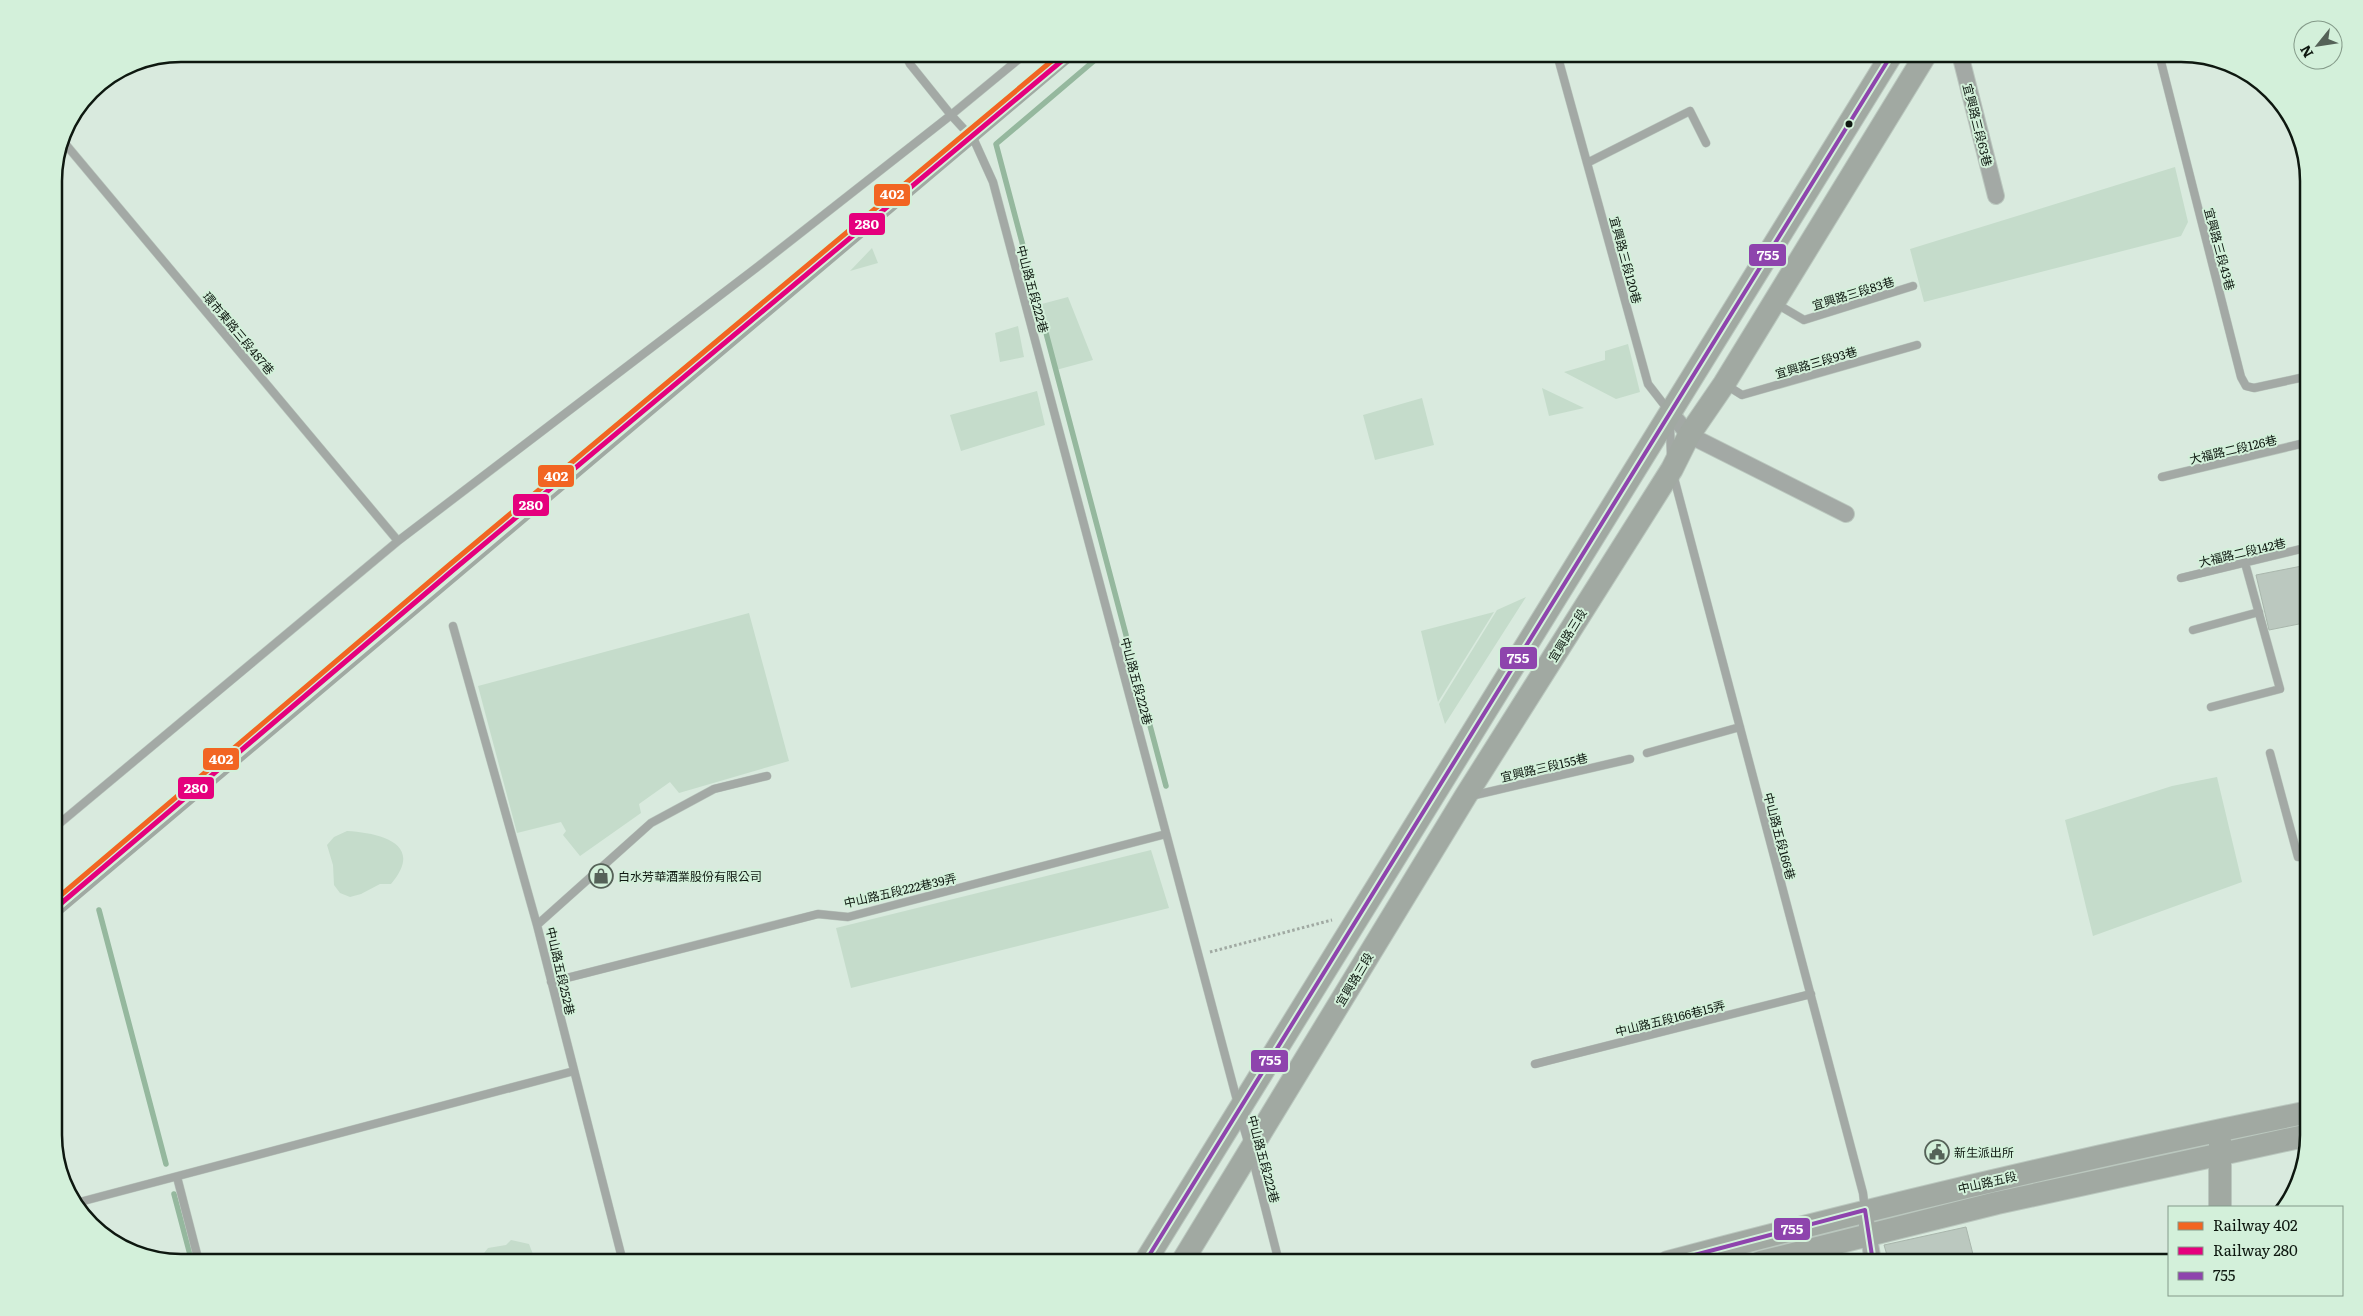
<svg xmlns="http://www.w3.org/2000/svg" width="2363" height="1316" viewBox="0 0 2363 1316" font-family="Literata,'Noto Sans TC',serif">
	<rect width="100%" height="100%" fill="#d9eade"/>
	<path fill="#c5dccb" d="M2175,167L2188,222L2181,236L1924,302L1910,249Z
		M872,248L878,263L850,271Z
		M1068,297L1093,360L1056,370L1038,305Z
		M1018,326L1024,357L1000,362L995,333Z
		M1628,344L1640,392L1616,399L1564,372L1605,360V351Z
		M1542,388L1584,408L1549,416Z
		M1037,391L1045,425L961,451L950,415Z
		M1422,398L1434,445L1375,460L1363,415Z
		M1526,597L1445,724L1439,704L1497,610Z
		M1494,612L1438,702L1421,631Z
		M749,613L789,761L679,793L670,782L639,804L641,813L580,856L563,835L566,831L561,822L517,833L478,686Z
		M2217,777L2242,882L2093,936L2065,820L2172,786Z
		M347,831C381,833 425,844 391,884H380L361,894L350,897L340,893L334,885L333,865L327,845L334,837Z
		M1151,850L1169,908L851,988L836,928Z
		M511,1240L529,1244L536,1262H477L488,1248L506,1245Z"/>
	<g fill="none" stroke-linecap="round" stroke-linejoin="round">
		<path stroke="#95b89e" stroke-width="5.5" d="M1102,54L996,144L1166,786
			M99,910L166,1164
			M174,1194L192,1262"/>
	</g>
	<path fill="#bbc8bf" stroke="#a9b6ac" d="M2307,565L2309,577V622L2269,630L2256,575Z
		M1966,1227L1975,1262H1889L1884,1245Z"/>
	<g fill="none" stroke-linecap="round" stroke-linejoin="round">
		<g stroke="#bac7be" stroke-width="9">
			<path id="lane" d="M905,54L910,64L951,115L974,140L993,182L1238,1104
				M1557,54L1648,384L1669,411
				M2159,54L2241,377L2246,386L2254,388L2309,376
				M62,140L398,541
				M1587,163L1690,111L1706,143
				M1775,303L1804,320L1913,286
				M1726,385L1742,395L1917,345
				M1670,425L1671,456
				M1673,474L1863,1193L1865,1210
				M2162,477L2309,442
				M2181,578L2309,547
				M453,626L537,925
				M2193,630L2259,612
				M2211,707L2280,689L2245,563
				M1647,753L1740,727
				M2270,753L2298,857H2309
				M1471,796L1630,759
				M54,828L398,541L756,268L951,115L1025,54
				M551,982L818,914L848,917L1166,834
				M1535,1064L1811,994
				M1240,1115L1249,1145
				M1252,1156L1279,1262
				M177,1177L199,1262
				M76,1203L574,1071
				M623,1262L537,925L651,823L714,789L767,776"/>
		</g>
		<g stroke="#bac7be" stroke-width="18">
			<path id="street" d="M1960,54L1996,196
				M1669,411L1689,435L1846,514
				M1867,1225L1873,1262"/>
		</g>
		<g stroke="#bac7be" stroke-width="24">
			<path id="secondary" d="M2220,1207V1141
				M1145,1262L1892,54
				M1182,1262L1465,797L1672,469L1689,435L1724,384L1926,54
				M1668,1262C1880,1206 2094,1155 2309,1112
				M1761,1262L1997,1203L2309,1135"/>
		</g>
		<path stroke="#a0a9a2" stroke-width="3" stroke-dasharray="2.5 2.5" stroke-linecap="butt" d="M1210,952L1332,920"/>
		<use href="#lane" stroke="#a3a9a5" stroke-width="8"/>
		<use href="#street" stroke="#a3a9a5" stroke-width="16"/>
		<use href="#secondary" stroke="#a1a9a2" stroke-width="22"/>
		<path stroke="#a0a9a2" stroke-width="4" d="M54,918L1077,54"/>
		<g stroke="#d3f0da" stroke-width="8">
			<path id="bus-1" d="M1145,1262L1892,54
				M1668,1262L1865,1210L1873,1262"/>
		</g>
		<use href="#bus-1" stroke="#8e44ad" stroke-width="4"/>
		<g stroke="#d3f0da" stroke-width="9">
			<path id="rail-1" d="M54,901L448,566L1060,54"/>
		</g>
		<g stroke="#d3f0da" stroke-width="9">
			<path id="rail-2" d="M58,906L452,571L1064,59"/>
		</g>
		<use href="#rail-1" stroke="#f26522" stroke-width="5"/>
		<use href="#rail-2" stroke="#e5007d" stroke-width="5"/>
	</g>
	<defs>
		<g id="shop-ring" transform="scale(1.25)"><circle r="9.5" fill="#d3f0da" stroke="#556258" stroke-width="1.5"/><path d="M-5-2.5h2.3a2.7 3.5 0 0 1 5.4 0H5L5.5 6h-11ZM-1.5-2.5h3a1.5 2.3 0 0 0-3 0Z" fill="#556258"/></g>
		<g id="civic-ring" transform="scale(1.25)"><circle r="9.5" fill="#d3f0da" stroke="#556258" stroke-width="1.5"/><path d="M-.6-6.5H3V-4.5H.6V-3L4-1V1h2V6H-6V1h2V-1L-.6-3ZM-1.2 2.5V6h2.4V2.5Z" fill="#556258"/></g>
	</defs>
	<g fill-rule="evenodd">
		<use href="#shop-ring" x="601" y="876"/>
		<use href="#civic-ring" x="1937" y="1152"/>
	</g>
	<circle fill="#0e1810" stroke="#d3f0da" stroke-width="2" cx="1849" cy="124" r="4.5"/>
	<g text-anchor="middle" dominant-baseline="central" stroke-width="4" stroke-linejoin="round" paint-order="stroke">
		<g font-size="12" fill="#0e1810" stroke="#d3f0da">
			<text transform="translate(1978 125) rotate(76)">宜興路三段63巷</text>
			<text transform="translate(2220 249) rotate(75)">宜興路三段43巷</text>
			<text transform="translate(1626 260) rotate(75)">宜興路三段120巷</text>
			<text transform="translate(1033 289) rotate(75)">中山路五段222巷</text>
			<text transform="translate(1853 293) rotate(-17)">宜興路三段83巷</text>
			<text transform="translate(239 333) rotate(50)">環市東路三段487巷</text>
			<text transform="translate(1816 362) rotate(-16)">宜興路三段93巷</text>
			<text transform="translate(2233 449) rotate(-13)">大福路二段126巷</text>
			<text transform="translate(2242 552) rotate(-13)">大福路二段142巷</text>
			<text transform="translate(1567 635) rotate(-58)">宜興路三段</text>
			<text transform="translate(1137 681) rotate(75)">中山路五段222巷</text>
			<text transform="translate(1544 767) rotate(-13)">宜興路三段155巷</text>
			<text transform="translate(1780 836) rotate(75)">中山路五段166巷</text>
			<text transform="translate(900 890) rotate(-13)">中山路五段222巷39弄</text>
			<text transform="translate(561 971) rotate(77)">中山路五段252巷</text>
			<text transform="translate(1354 979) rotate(-59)">宜興路三段</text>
			<text transform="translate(1670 1018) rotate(-14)">中山路五段166巷15弄</text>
			<text transform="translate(1264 1159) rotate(75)">中山路五段222巷</text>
			<text transform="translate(1987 1182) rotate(-13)">中山路五段</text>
		</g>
		<g font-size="12" fill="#0e1810" stroke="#d3f0da" text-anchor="start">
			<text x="618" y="876">白水芳華酒業股份有限公司</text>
			<text x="1954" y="1152">新生派出所</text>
		</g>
	</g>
	<path d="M0 0H2363V1316H0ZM181 62H2181A119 119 0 0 1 2300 181V1135A119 119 0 0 1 2181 1254H181A119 119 0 0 1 62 1135V181A119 119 0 0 1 181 62Z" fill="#d3f0da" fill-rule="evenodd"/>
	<path fill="none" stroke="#0e1810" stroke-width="2.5" d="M181 62H2181A119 119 0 0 1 2300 181V1135A119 119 0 0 1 2181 1254H181A119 119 0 0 1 62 1135V181A119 119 0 0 1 181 62Z"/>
	<g stroke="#d3f0da" stroke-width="2">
		<rect x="873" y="183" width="38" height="24" rx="5" fill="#f26522"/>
		<rect x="848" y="212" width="38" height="24" rx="5" fill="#e5007d"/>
		<rect x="1748" y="243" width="39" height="24" rx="5" fill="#8e44ad"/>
		<rect x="537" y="464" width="38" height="24" rx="5" fill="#f26522"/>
		<rect x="512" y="493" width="38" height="24" rx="5" fill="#e5007d"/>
		<rect x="1499" y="646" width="39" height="24" rx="5" fill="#8e44ad"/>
		<rect x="202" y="747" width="38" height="24" rx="5" fill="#f26522"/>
		<rect x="177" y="776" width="38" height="24" rx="5" fill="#e5007d"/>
		<rect x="1250" y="1049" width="39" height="24" rx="5" fill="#8e44ad"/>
		<rect x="1773" y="1217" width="38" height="24" rx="5" fill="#8e44ad"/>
	</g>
	<g font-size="14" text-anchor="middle" font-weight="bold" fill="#fff">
		<text x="892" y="199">402</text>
		<text x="867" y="229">280</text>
		<text x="1768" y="260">755</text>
		<text x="556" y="481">402</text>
		<text x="531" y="510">280</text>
		<text x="1518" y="663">755</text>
		<text x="221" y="764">402</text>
		<text x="196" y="793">280</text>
		<text x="1270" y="1065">755</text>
		<text x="1792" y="1234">755</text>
	</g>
	<rect x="2168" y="1206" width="175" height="90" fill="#d3f0da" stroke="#849a89"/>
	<rect x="2178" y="1222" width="25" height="8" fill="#f26522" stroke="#849a89"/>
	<text x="2213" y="1231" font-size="15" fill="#0e1810">Railway 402</text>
	<rect x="2178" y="1247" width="25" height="8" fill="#e5007d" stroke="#849a89"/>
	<text x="2213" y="1256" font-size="15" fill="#0e1810">Railway 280</text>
	<rect x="2178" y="1272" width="25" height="8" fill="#8e44ad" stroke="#849a89"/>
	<text x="2213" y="1281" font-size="15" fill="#0e1810">755</text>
	<g transform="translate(2318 45) rotate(240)"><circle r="24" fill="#d3f0da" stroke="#849a89"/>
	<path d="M0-4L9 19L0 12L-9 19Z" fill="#556258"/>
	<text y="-8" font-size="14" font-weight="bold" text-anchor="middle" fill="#0e1810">N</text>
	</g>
</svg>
